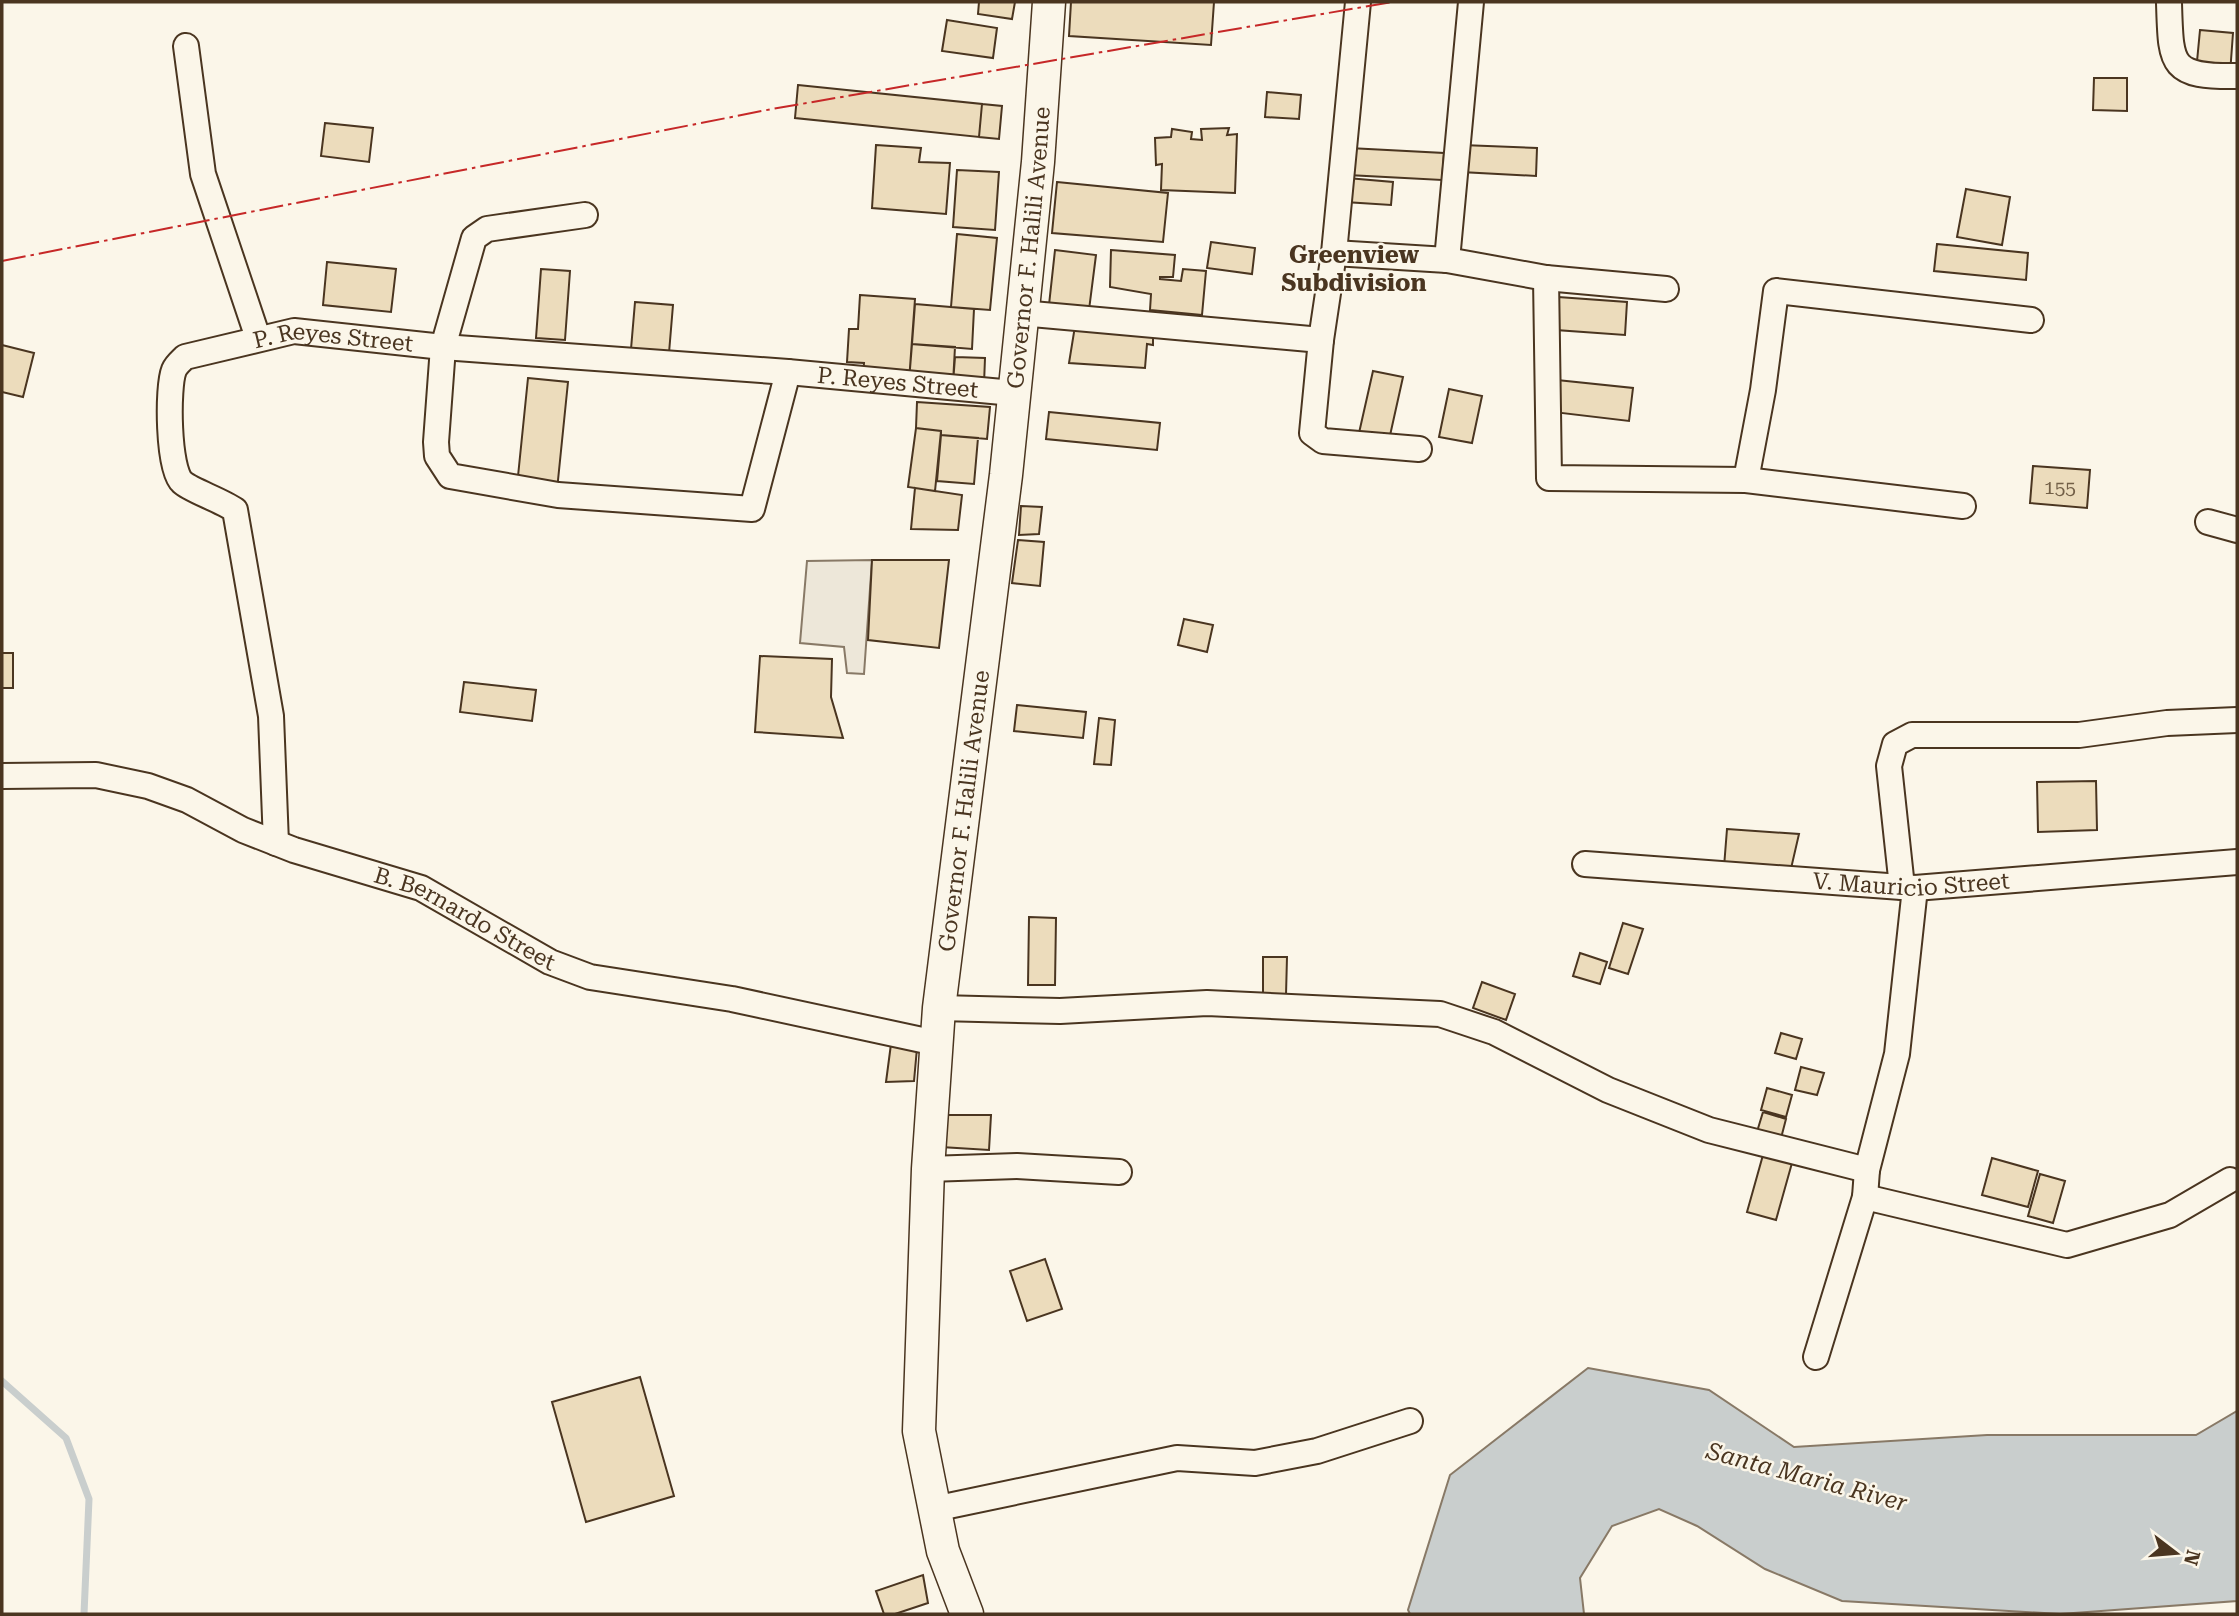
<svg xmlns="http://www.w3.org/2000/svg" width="2239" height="1616" viewBox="0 0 2239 1616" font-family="'Roboto Serif',serif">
	<rect width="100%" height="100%" fill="#fbf6e9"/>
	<path fill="#ede7d9" stroke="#887966" stroke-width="2" d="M872,560L864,674L847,673L844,647L800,643L807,561Z"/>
	<path fill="#c9cecd" stroke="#887966" stroke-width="2" d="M1588,1368L1709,1390L1794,1447L1987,1435H2196L2237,1411V1601L2060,1614L1842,1601L1765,1569L1697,1526L1659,1509L1612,1526L1580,1578L1584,1614H1410L1408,1610L1450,1475Z"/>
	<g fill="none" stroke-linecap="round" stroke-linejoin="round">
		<path stroke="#c9cecd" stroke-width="7" d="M2,1381L66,1438L89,1499L84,1614"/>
	</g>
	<path fill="#ecdcbc" stroke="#4a3520" stroke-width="2" d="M979,2H1015L1012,19L978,14Z
		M1071,2H1214L1211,45L1069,36Z
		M947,20L997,28L993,58L942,51Z
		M2200,30L2233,33L2230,74L2196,72Z
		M2094,78H2127V111L2093,110Z
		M798,85L982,104L979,137L795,118Z
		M1267,92L1301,95L1299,119L1265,117Z
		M982,104L1002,106L999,139L979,137Z
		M325,123L373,128L369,162L321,156Z
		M1229,128L1227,135L1237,134L1235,193L1161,190L1162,164L1156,165L1155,138L1171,137L1172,129L1192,132L1191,139L1202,140L1201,129Z
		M876,145L921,148L919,162L950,163L946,214L872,208Z
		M1462,145L1537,148L1536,176L1461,172Z
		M1349,148L1444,153L1442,180L1348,175Z
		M957,170L999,172L995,230L953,227Z
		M1347,178L1393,182L1391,205L1345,202Z
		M1057,182L1168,193L1163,242L1052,233Z
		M1966,189L2010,197L2002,245L1957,237Z
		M957,234L997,238L990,310L951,307Z
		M1211,242L1255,248L1252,274L1207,268Z
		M1937,244L2028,253L2026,280L1934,271Z
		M1055,250L1096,255L1089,310L1049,305Z
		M1111,250L1175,255L1173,277H1160V279L1181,281L1183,269L1206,271L1202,315L1150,310L1151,294L1110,287Z
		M327,262L396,269L391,312L323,305Z
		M541,269L570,271L565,340L536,338Z
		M860,295L915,299L909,381L863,378L864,363L847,362L849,329H858Z
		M1558,297L1627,302L1625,335L1556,330Z
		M635,302L673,305L669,353L631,349Z
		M915,304L974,309L972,349L912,344Z
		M1075,326L1153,331V345L1147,344L1145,368L1069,363Z
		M912,344L955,347L953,383L909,381Z
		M2,345L34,353L23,397L2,392Z
		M955,357L985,358L984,384L953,383Z
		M1373,371L1403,377L1389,440L1359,433Z
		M528,378L568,382L557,490L517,486Z
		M1557,380L1633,388L1629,421L1553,412Z
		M1449,389L1482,396L1472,443L1439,437Z
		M917,402L990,407L987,439L941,435V431L916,428Z
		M1049,412L1160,423L1157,450L1046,439Z
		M916,428L941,431L935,491L908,487Z
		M941,435L978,438L974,484L937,481Z
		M2033,466L2090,470L2087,508L2030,503Z
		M915,488L962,495L958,530L911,529Z
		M1021,506L1042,507L1039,534L1019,535Z
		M1018,540L1044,542L1040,586L1012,583Z
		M872,560H949L939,648L868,640Z
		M1184,619L1213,625L1207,652L1178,645Z
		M2,653H13V688H2Z
		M760,656L832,659L831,697L843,738L755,732Z
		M464,682L536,690L532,721L460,712Z
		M1017,705L1086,712L1083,738L1014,731Z
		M1099,718L1115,720L1111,765L1094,764Z
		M2096,781L2097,830L2038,832L2037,782Z
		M1727,829L1799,834L1790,873L1724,867Z
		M1029,917L1056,918L1055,985H1028Z
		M1623,923L1643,929L1628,974L1609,968Z
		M1580,953L1607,962L1600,984L1573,976Z
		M1263,957H1287L1286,995H1263Z
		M1482,982L1515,994L1506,1020L1473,1008Z
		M1781,1033L1802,1039L1796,1059L1775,1053Z
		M891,1044L917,1048L914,1081L886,1082Z
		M1801,1067L1824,1073L1817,1095L1795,1090Z
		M1767,1088L1792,1095L1786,1117L1761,1110Z
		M1763,1112L1786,1119L1780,1142L1756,1135Z
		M942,1115H991L989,1150L941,1147Z
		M1763,1155L1792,1163L1776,1220L1747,1212Z
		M1992,1158L2038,1171L2028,1207L1982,1195Z
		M2040,1174L2065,1181L2053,1223L2028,1216Z
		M1045,1259L1062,1309L1027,1321L1010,1271Z
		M640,1377L674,1496L586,1522L552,1402Z
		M923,1575L928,1603L895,1614H884L876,1591Z"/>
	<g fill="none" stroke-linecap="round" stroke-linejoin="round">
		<g stroke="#4a3520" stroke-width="28">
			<g id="minor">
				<path d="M1358,2L1334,253L1321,340L1312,433L1323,441L1419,449"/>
				<path d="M2169,3C2171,65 2169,77 2237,76"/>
				<path d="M186,46L203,174L258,338"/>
				<path d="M585,215L487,229L474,238L443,347L436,442L437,456L450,476L558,495L752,509L788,372"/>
				<path d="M1334,253L1447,260L1546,278L1666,289"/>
				<path d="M1447,260L1471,2"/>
				<path d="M1546,278L1549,478L1746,480L1963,506"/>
				<path d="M1021,313L1321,340"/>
				<path d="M1746,480L1763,390L1776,291L2031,320"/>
				<path d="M2208,522L2237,530"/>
				<path id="s1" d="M2,776L96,775L148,786L187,800L243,830L294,850L421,888L550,962L590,977L732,999L936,1043"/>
				<path id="s2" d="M276,843L271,716L235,510C221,500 190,490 182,482C168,470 167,387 174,370C176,365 181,361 185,357L294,331L443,347L788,372L1013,393"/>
				<path id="s3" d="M1585,864L1915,888L2237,862"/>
				<path d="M1902,887L1889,766L1895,744L1912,735H2079L2167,723L2237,720"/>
				<path d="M939,1008L1060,1011L1207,1003L1440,1014L1494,1032L1608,1090L1709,1130L1867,1170"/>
				<path d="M928,1169L1017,1166L1119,1172"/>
				<path d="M1865,1197L2067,1245L2170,1215L2230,1180"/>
				<path d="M1816,1357L1865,1197L1867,1170L1897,1054L1915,888"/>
				<path d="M934,1509L1177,1458L1255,1463L1317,1451L1410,1421"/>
			</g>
		</g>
		<g stroke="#4a3520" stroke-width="35">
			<g id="major">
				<path id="s4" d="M967,1614L943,1551L919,1431L928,1169L939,1008L1006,475L1038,162L1049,2"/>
			</g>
		</g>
		<use href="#minor" stroke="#fbf6e9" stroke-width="24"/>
		<use href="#major" stroke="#fbf6e9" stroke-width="32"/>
		<path stroke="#c62828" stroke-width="2" stroke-dasharray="24 5 3.5 5" stroke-linecap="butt" d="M2,261L772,109L1392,2"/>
	</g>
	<g text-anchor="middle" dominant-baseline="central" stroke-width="5" stroke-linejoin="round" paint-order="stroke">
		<g font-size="19" fill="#725f47">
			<text x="2060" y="487">155</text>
		</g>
		<g font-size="23" fill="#4a3520" stroke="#fbf6e9">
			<text stroke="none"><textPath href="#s4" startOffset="1379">Governor F. Halili Avenue</textPath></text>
			<text stroke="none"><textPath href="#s2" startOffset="679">P. Reyes Street</textPath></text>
			<text stroke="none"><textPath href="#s2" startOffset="1246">P. Reyes Street</textPath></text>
			<text stroke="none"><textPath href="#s4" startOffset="812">Governor F. Halili Avenue</textPath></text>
			<text stroke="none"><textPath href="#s3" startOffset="327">V. Mauricio Street</textPath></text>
			<text stroke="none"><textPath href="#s1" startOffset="492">B. Bernardo Street</textPath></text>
		</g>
		<g font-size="24" font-weight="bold" fill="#4a3520" stroke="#fbf6e9">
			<text x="1354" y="255">Greenview<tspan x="1354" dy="28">Subdivision</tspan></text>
		</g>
		<g font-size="24" font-style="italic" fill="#4a3520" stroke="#fbf6e9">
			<text transform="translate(1807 1477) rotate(15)">Santa Maria River</text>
		</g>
	</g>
	<rect width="2239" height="1616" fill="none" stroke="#4a3520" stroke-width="7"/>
	<g transform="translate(2176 1553) rotate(106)" stroke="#fbf6e9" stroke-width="5" paint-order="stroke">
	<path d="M0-5L12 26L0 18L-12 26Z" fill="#4a3520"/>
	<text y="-10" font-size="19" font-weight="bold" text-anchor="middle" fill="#4a3520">N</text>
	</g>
</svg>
